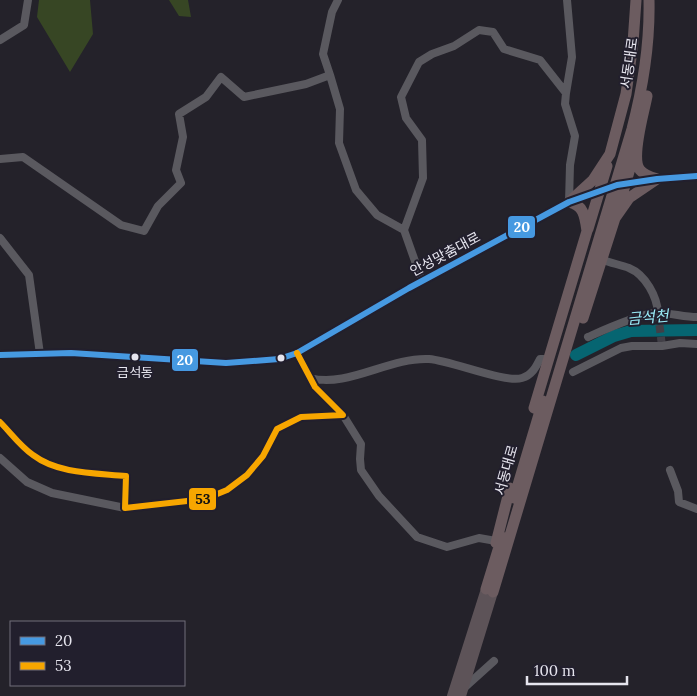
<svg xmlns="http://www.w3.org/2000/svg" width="697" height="696" viewBox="0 0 697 696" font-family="Lora,'Noto Sans KR',serif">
	<rect width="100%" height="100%" fill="#24222a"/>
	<path fill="#374624" d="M39,0H90L93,34L70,72L37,17Z
		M169,0H188L191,17L179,16Z"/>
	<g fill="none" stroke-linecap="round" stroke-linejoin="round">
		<path stroke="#066571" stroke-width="12" d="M576,355L614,336L631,331L697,330"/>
		<path stroke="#413f47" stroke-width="8" stroke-dasharray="8 4" stroke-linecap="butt" d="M658,313L662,346"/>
		<path stroke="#5a595f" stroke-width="8" d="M0,40L24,25L28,0
			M330,75L340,109L339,143L356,190L377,215L404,230L422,281
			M566,93L572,57L567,0
			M0,159L23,157L121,225L144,231L158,206L181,183L176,170L183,137L179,114L206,97L221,77L244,97L306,84L330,75L323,54L332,12L338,0
			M404,230L423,178L422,140L406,118L401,97L419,62L432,54L454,46L479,30L493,32L504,49L540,60L566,93L565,104L575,136L570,165L569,202
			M0,238L29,275L40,354
			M603,260C611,263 621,265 629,268C646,275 657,297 658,313
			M588,337C606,329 634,316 654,313C668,312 683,317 697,317
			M0,355L71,353L226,363L279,359L297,353L409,288L569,202L617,185L657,179L697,176
			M573,372L621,348L632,346H662L680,343L697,344
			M310,378C348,388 389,357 429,359C453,361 504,383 522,378C532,375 536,367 540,359H548
			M343,415L361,444L360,459L361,470L379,496L417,537L447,547L479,538L496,541
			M0,422C11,433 20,446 33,455C58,474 95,473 126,476L125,508L205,499L227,490L247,475L263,456L277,429L301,417L343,415L315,387L297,353
			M0,458L27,482L52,493L125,508
			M670,470L678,491L679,502L697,509
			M464,688L494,661"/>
		<path stroke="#5d5358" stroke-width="10" d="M452,696L486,589
			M461,696L493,592"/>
		<path stroke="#6c5c60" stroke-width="11" d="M647,96C644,113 630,158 640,170C644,175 651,177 657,179
			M569,202L593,180L610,154L626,94L633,43L636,0
			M618,209L634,155
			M588,229L607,166
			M583,318L615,218L629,198L657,179
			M534,408L587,231C585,217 584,205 569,202
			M514,498L543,401
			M496,543L510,488
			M486,589L502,537
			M493,592L632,129C643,87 650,44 649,0"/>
		<g stroke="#221f2d" stroke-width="10">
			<path id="bus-1" d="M0,355L71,353L226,363L279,359L297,353L409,288L569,202L617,185L657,179L697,176"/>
		</g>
		<g stroke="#221f2d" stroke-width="10">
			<path id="bus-2" d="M0,422C11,433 20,446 33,455C58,474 95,473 126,476L125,508L205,499L227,490L247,475L263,456L277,429L301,417L343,415L315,387L297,353"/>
		</g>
		<use href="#bus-1" stroke="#4699e1" stroke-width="6"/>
		<use href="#bus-2" stroke="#f7a600" stroke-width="6"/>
	</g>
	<g fill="#e6e5ee" stroke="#221f2d" stroke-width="2">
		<circle cx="135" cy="357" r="4.5"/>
		<circle cx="281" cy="358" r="4.5"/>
	</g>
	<g text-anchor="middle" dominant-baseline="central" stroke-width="4" stroke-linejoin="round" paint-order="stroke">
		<g font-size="13" fill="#e6e5ee" stroke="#221f2d">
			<text x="135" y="372">금석동</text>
		</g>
		<g font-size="14" fill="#e6e5ee" stroke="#221f2d">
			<text transform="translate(629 63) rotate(-82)">서동대로</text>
			<text transform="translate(445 254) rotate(-28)">안성맞춤대로</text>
			<text transform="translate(506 470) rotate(-74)">서동대로</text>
		</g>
		<g font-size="15" font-style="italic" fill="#99eaf6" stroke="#221f2d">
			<text transform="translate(648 317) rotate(-5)">금석천</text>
		</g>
	</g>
	<g stroke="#221f2d" stroke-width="2">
		<rect x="507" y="215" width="29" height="24" rx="5" fill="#4699e1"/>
		<rect x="171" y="348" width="28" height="24" rx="5" fill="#4699e1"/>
		<rect x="188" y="487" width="29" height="24" rx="5" fill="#f7a600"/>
	</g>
	<g font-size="14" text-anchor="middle" font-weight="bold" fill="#fff">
		<text x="522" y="232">20</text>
		<text x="185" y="365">20</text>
	</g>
	<g font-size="14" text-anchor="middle" font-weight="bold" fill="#111">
		<text x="203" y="504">53</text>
	</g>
	<rect x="10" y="621" width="175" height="65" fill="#221f2d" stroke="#706e7a"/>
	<rect x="20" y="637" width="25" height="8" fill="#4699e1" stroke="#706e7a"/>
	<text x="55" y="646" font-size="15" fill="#e6e5ee">20</text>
	<rect x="20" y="662" width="25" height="8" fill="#f7a600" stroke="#706e7a"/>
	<text x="55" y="671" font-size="15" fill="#e6e5ee">53</text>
	<path d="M527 676v8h100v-8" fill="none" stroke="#e6e5ee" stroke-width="2.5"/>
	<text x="534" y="676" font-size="15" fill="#e6e5ee" stroke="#221f2d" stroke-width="4" paint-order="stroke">100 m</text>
</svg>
